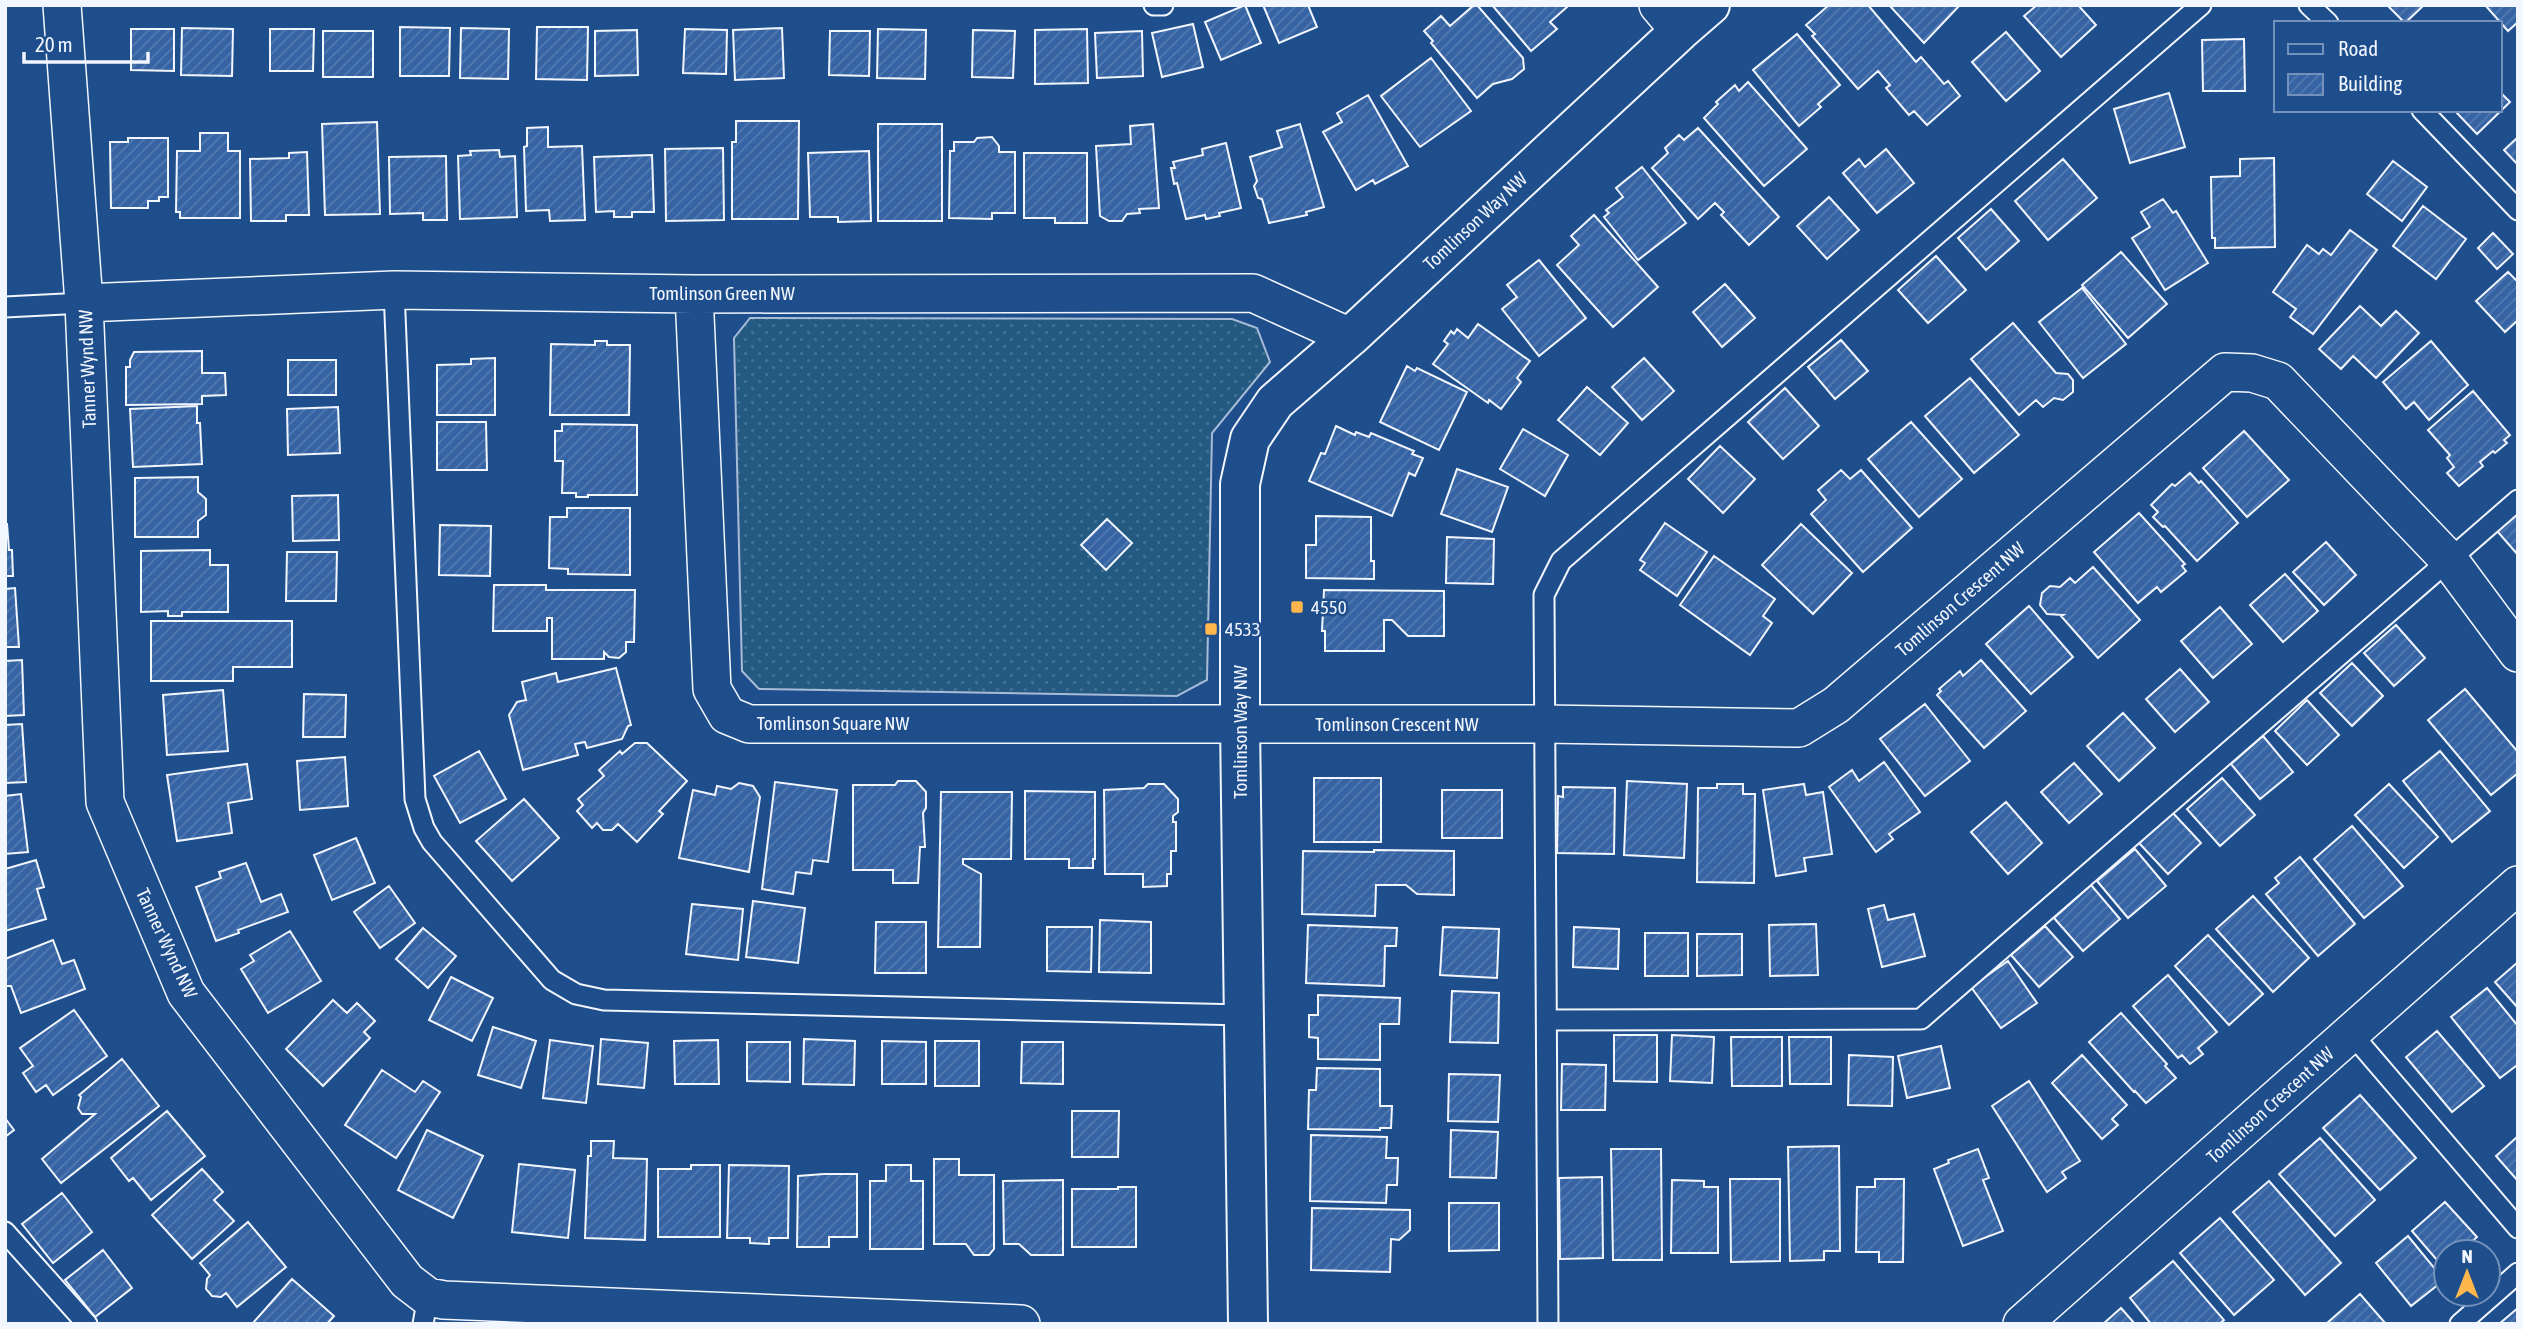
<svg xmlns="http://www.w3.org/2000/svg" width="2523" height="1329" viewBox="0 0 2523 1329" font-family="'Asap Condensed',sans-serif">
	<defs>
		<pattern id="grass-dots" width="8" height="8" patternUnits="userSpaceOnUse" patternTransform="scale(1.75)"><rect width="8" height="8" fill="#245a82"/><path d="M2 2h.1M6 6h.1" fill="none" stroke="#447295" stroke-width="1.8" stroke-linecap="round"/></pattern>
		<pattern id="building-hatch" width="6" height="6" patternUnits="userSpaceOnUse" patternTransform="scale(1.75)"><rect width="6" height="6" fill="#3563a3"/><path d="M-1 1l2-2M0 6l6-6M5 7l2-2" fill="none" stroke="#537ab1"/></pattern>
	</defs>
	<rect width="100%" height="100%" fill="#1f4e8c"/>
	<path fill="url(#grass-dots)" stroke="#a8bbd7" stroke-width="2" d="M750,318L1232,319L1257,328L1270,362L1212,433L1207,680L1177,696L759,689L742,671L734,338Z"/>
	<path fill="url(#building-hatch)" stroke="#f2f6ff" stroke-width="2" d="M1245,5L1261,43L1221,60L1205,22Z
		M1263,5H1308L1317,27L1279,43Z
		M1474,5H1477L1523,58L1524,69L1512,79L1493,84L1477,98L1431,43L1433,41L1424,31L1441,16L1450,26Z
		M1492,5H1566L1567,7L1550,22L1557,29L1531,51Z
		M1829,5H1868L1916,62L1921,57L1944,84L1948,81L1960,96L1927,125L1914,111L1909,115L1886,88L1890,85L1878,71L1858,89L1812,36L1815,34L1806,25Z
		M1889,5H1960L1924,43Z
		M2037,5H2078L2096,25L2061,57L2024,16Z
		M2387,5H2424L2405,23Z
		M2485,5H2518V22L2508,31Z
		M1193,24L1203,67L1162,77L1152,33Z
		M400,27L450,28L449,76H400Z
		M537,27H588L587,80L536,79Z
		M182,28L233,29L232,76L181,75Z
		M461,28L509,29L508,79L460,78Z
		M782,28L784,78L735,80L733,30Z
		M131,29H174V71L131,70Z
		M270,29H314L313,71H270Z
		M685,29L727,30L726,74L683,73Z
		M878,29L926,30L925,79L877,78Z
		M1087,29L1088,83L1035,84V30Z
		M637,30L638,75L595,76V31Z
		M973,30L1015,31L1013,78L972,77Z
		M323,31H373V77H323Z
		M830,31H870L869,76L829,75Z
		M1142,31L1143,76L1097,78L1095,33Z
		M2006,32L2040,71L2006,101L1972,62Z
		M1797,34L1840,85L1818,104L1821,107L1799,126L1753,70Z
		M2244,39L2245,91H2203L2202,40Z
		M1431,58L1471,111L1420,147L1381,96Z
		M1748,82L1807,149L1764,186L1704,118L1718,104L1716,102L1735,85L1739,91Z
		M2500,92L2510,102L2477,134L2454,110H2500Z
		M2169,93L2185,147L2130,163L2114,109Z
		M1368,95L1408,166L1375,184L1373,180L1356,190L1323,132L1342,122L1337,113Z
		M736,121H799L798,219H732V142H736Z
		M377,122L380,214L325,215L322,124Z
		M878,124H942V221H878Z
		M1153,124L1159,208L1139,209L1140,213L1127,214L1122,221H1109L1100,216L1096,146L1131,144L1130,126Z
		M1300,124L1324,207L1306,212L1307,215L1269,223L1262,199L1258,198L1254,186L1257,181L1250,157L1282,147L1277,131Z
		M548,127V147L582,146L585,220L550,221L549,210L526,211L524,147L527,146V128Z
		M1698,128L1779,217L1749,245L1721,215L1724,212L1715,203L1698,219L1652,168L1668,153L1665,148L1679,135L1684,140Z
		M200,133H228V151H240V218H180V212H176L177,151H200Z
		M992,137L999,146V152H1015V213H992V219L949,218L950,151H954V142H974L977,138Z
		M2518,137V165L2504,150Z
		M128,138H168V197H159V201H148V208H111L110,142H128Z
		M1226,143L1241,208L1219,213L1220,216L1206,219L1205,215L1186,219L1177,183L1174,184L1171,168H1175L1173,162L1203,155L1202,149Z
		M723,148L724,220L666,221L665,149Z
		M1886,149L1914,183L1877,213L1843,173L1859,159L1865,167Z
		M499,150L500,157L515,156L517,217L460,219L458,156L471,155L470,151Z
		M869,151L871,221L838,222V217H810L808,153Z
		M307,152L309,215H286V221H251L250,159L289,158V153Z
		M1024,153H1087V223H1055V218H1024Z
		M652,155L654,212H632V217H614V211L596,212L594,157Z
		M446,156L447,220H423V213L390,214L389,157Z
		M2274,158L2275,247L2215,248V238H2212L2211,177L2240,176V159Z
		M2063,159L2097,198L2048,240L2015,201Z
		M2393,161L2427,187L2402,221L2367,194Z
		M1642,167L1686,223L1638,260L1604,217L1609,213L1606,210L1623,197L1616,188Z
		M1829,197L1859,230L1827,259L1797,226Z
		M2163,199L2173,213L2176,211L2208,263L2165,290L2132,238L2150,227L2141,212Z
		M2423,206L2466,239L2436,279L2393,246Z
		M1991,209L2019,241L1986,270L1958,238Z
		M1594,215L1658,287L1613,327L1557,265L1579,245L1571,236Z
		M2350,230L2377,250L2313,334L2290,317L2296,309L2273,292L2307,245L2319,254L2323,249L2331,255Z
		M2493,233L2513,254L2497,269L2478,248Z
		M2121,252L2167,304L2128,338L2082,285Z
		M1936,256L1966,290L1928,323L1898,290Z
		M1539,260L1586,318L1539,356L1502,309L1517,297L1507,285Z
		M2508,272L2518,282V320L2505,332L2476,301Z
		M1725,284L1755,318L1722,347L1693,312Z
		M2082,288L2126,344L2083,378L2039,322Z
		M2360,306L2381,326L2396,311L2419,333L2376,378L2353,356L2341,369L2319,349Z
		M2013,323L2056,373L2068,374L2073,380V392L2063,400L2054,398L2043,407L2036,400L2019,415L1971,359Z
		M1478,324L1530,361L1517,378L1521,382L1501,409L1489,400L1488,403L1433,364L1448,344L1444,341L1451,331L1454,334L1457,329L1468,338Z
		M1841,340L1868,371L1835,399L1808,367Z
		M595,341H607V345H630L629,415H550L551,344L595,345Z
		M2431,341L2468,385L2429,420L2414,402L2406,409L2383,382Z
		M202,351V373H225L226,395L202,396V404L126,405V367H130V360L134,352Z
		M495,358V415H437V365L471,364V359Z
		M1644,358L1674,391L1642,420L1612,387Z
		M288,360H336V395H288Z
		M1407,366L1415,371L1417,368L1467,392L1439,450L1380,422Z
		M1970,378L2019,435L1974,473L1925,416Z
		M1587,387L1628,423L1600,455L1558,420Z
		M1785,388L1819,426L1783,459L1748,422Z
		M2473,391L2510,435L2504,440L2507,443L2495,453L2493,451L2480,462L2483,466L2459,486L2447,473L2454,467L2447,458L2450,455L2428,430Z
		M197,406V423H200L202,464L133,467L130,409Z
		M338,407L340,453L288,455L287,409Z
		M437,422H486L487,470H437Z
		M1911,422L1962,479L1919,517L1868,459Z
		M562,424L637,425V495H588V497H576V493H562L563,461H555V431H562Z
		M1336,426L1355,435L1356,432L1369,437L1371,433L1414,451L1412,454L1423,458L1415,476L1409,473L1392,516L1309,481L1321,453L1325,454Z
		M1523,429L1568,455L1545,496L1500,469Z
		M2244,431L2289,480L2247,517L2203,468Z
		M1720,446L1755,479L1723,513L1688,479Z
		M1457,469L1508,487L1492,532L1441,514Z
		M1841,470L1850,479L1861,470L1912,528L1863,572L1811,514L1826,500L1818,490Z
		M2190,473L2199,483L2201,481L2238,523L2197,561L2165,526L2163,527L2153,517L2158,512L2151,505L2172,484L2175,486Z
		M198,477V492L206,499V515L198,521V537H135V478Z
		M338,495L339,540L293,541L292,496Z
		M2518,501V555L2491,524Z
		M567,508H630V575L568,574V569L549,568L550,517H567Z
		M2139,513L2185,564L2182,566L2186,571L2161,592L2157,587L2138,603L2094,552Z
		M1316,516L1371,517V561H1374V579L1306,578V545H1316Z
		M1107,519L1132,543L1106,570L1081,545Z
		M1665,523L1707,552L1677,596L1640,570L1645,563L1640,560Z
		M5,524H7L9,550H12L13,576H5Z
		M1801,524L1852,573L1813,614L1762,565Z
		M440,525L491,526L490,576L439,575Z
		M1447,537L1494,539L1493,584L1446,583Z
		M2326,542L2356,575L2324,605L2293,572Z
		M210,550V565H228V612H182V616H168V611L141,612V551Z
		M287,552H337L336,601H286Z
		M1714,556L1775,599L1763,616L1772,623L1750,655L1680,605Z
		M2093,567L2140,620L2098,658L2061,616L2063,615L2047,614L2040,605L2042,593L2050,586L2060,587L2070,578L2075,583Z
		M2285,574L2318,611L2283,642L2250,605Z
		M494,585H546V590H635L634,642H626V652L619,658L609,657L604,652V659H552V618H547V631H493Z
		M15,588L19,647H5V589Z
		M1324,590L1444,591V636H1408L1392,620H1384V651H1325V631H1322Z
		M2029,606L2073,657L2031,694L1986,644Z
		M2220,607L2252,644L2213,678L2181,641Z
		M151,621H292V667H233V681H151Z
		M2396,625L2425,658L2394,686L2364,653Z
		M22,660L24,715L5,716V661Z
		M1981,660L2026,711L1984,748L1937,695L1941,691L1939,689L1960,671L1963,676Z
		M2352,663L2383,696L2352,726L2320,693Z
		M616,668L631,725L628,726L622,739L587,748L585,742L575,744L578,755L523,770L509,715L517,702L526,700L522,682L556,673L558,682Z
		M2180,669L2209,702L2175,732L2146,699Z
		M2465,689L2518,752V773L2491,795L2428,720Z
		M223,690L228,751L167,755L163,695Z
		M304,694L346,695L345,737H303Z
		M2307,700L2339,735L2307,765L2275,731Z
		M1925,704L1970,761L1925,796L1880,739Z
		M2123,713L2155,748L2119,781L2087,746Z
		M22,724L26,782L5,783V725Z
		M2263,736L2293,772L2260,799L2231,764Z
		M635,743H647L687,781L659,811L663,814L637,842L618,824L612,830H603L597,823L592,828L577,811L583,805L578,799L604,776L599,770L620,751L622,754Z
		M479,751L506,799L460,823L434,776Z
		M2440,751L2490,811L2452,842L2403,781Z
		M345,757L348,806L300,810L297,761Z
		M1884,762L1920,812L1889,834L1893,839L1876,852L1829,787L1852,770L1859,781Z
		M2074,763L2102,794L2069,823L2041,792Z
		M247,764L252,799L228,803L232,833L177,841L167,775Z
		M1314,778H1381V842H1314Z
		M2222,778L2255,815L2220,846L2187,809Z
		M898,781H916L926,792V808L923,813L925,847H920L918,883H893V870H853V785H895Z
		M1627,781L1687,784L1684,858L1624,855Z
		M775,782L837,790L828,862L813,860L811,874L796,872L793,894L762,889Z
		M739,783L753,786L760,797L749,872L679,858L693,790L715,795L717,786L731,789Z
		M1148,784H1164L1178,799V812L1173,816V822H1176V851H1171V874H1167V886L1143,887V874H1105L1104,790L1144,788Z
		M1717,784H1743V794H1755L1754,883L1697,882L1698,788H1717Z
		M1804,784L1806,795L1823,792L1832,854L1804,858L1806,871L1776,876L1763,790Z
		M2389,784L2438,837L2404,868L2355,815Z
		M1563,787L1615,788L1614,854L1557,853L1558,796L1563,797Z
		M1442,790H1502V838H1442Z
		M1025,791L1095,792V859H1093V868H1069V859H1025Z
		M941,792H1012L1011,859H963V864L981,874L980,947H938Z
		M21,794L28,852L5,854V796Z
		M524,799L559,838L512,881L476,841Z
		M2006,802L2042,843L2008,874L1971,832Z
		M2172,812L2201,843L2168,874L2139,843Z
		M2352,826L2403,886L2364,918L2314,859Z
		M356,838L375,883L332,900L314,855Z
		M2135,849L2166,886L2128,918L2097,881Z
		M1374,850L1454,851V895L1417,894L1406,885H1376L1375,916L1302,914L1303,851L1374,852Z
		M2300,857L2355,924L2318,956L2266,894L2279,883L2275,878Z
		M36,860L44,887L37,889L46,919L5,931V869Z
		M246,863L261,902L281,894L288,912L238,930L239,933L216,941L196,887L221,878L219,872Z
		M2091,885L2120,919L2083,951L2054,918Z
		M389,886L415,923L380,948L354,912Z
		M2253,896L2309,958L2273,992L2216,929Z
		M753,901L805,908L798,963L746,957Z
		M692,904L743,909L738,960L686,954Z
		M1884,905L1888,920L1914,914L1925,956L1882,967L1868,909Z
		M1100,920L1151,922V973L1099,972Z
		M876,922H926V973H875Z
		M1816,924L1818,975L1770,976L1769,925Z
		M1308,925L1397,928L1396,946H1385L1384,986L1306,983Z
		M2045,926L2073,957L2039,987L2011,955Z
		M1047,927H1092L1091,972L1047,971Z
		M1443,927L1499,929L1497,978L1440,975Z
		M1574,927L1619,929L1618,969L1573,967Z
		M423,928L456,956L428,988L396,959Z
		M290,931L321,981L268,1013L241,969L254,961L250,955Z
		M1645,933H1688V976H1645Z
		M1697,934H1742V975L1697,976Z
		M2208,935L2263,994L2229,1025L2175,966Z
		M53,940L62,964L74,960L85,989L21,1013L11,986H5V959Z
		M2008,961L2037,1003L2001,1028L1971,987Z
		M2518,962V1008L2495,982Z
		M2168,975L2217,1032L2198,1048L2203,1054L2190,1064L2182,1055L2178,1058L2133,1006Z
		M451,977L493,998L472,1041L429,1020Z
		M2487,988L2518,1026V1068L2516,1066L2500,1078L2451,1017Z
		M1452,991L1499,993L1498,1043L1450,1042Z
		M1318,995L1400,998L1399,1024H1380V1060L1318,1059V1038L1309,1037V1015H1318Z
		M333,1000L347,1013L357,1003L375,1021L364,1032L370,1038L323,1086L286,1049Z
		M74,1010L107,1056L53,1095L46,1085L36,1092L23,1073L33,1066L20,1048Z
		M2121,1013L2167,1064L2165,1066L2176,1078L2146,1103L2135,1091L2134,1092L2089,1042Z
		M493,1027L536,1041L521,1088L478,1075Z
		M2437,1031L2484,1086L2452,1112L2406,1057Z
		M1614,1035H1657V1082L1614,1081Z
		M1672,1035L1714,1037L1712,1083L1670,1081Z
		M1731,1037H1782V1086H1732Z
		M1789,1037H1831V1084H1790Z
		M601,1039L648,1043L644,1088L598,1084Z
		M804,1039L855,1041L854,1085L803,1084Z
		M550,1040L593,1046L586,1103L543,1098Z
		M718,1040L719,1084H675L674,1041Z
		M882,1041L926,1042V1084H882Z
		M935,1041H979V1086H935Z
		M747,1042H790V1082L747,1081Z
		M1022,1042H1063V1084L1021,1083Z
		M1941,1046L1950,1088L1907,1098L1898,1056Z
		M1849,1055L1893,1057L1892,1106L1848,1105Z
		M2082,1055L2127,1105L2112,1119L2118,1125L2102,1139L2052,1083Z
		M122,1059L159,1106L61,1183L42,1159L95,1114H82L78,1108L81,1097L79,1095Z
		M1562,1064L1606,1065L1605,1110H1561Z
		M1317,1068L1380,1069V1106H1392L1391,1128H1380V1130L1308,1129L1309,1090H1316Z
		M382,1070L415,1092L423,1081L440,1092L396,1158L345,1125Z
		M1449,1074L1500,1075L1498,1122L1448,1121Z
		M2029,1081L2080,1161L2062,1172L2066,1178L2047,1192L1992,1106Z
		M2360,1095L2416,1158L2380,1190L2323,1128Z
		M167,1111L205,1156L151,1200L133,1178L129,1181L111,1158Z
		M1072,1111H1119L1118,1157H1072Z
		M5,1118L14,1130L5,1137Z
		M427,1130L483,1156L453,1218L398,1190Z
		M1451,1130L1498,1132L1496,1178L1450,1177Z
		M1311,1135L1387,1137L1386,1158H1398L1397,1185H1387L1386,1203L1310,1201Z
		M2518,1136V1181L2496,1156Z
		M2320,1138L2375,1200L2335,1236L2279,1174Z
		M591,1141H614L613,1158L647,1159L645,1240L585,1238L588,1156H591Z
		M1839,1146L1840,1251H1824V1260L1790,1261L1788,1147Z
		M1611,1149H1661L1662,1260H1613Z
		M1978,1149L1989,1178L1983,1180L2003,1231L1963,1246L1934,1169L1949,1163L1948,1160Z
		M934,1159H959V1175H994V1249L989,1255H974L966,1244H934Z
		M519,1164L575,1170L568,1238L512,1232Z
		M691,1165H720V1237H658V1169H691Z
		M729,1165L789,1166L788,1238H769V1244L750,1243V1238H727Z
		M886,1165H911V1181H923V1249H870V1181H886Z
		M202,1169L223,1192L214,1200L234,1221L192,1259L152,1215Z
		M824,1174H857V1237H829V1247H797L798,1176Z
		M1602,1177L1603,1258L1560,1259L1559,1178Z
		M1730,1179H1780V1261L1731,1262Z
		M1875,1179H1904L1903,1262H1879V1252H1856L1857,1187H1875Z
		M1063,1180V1255H1031L1019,1244H1004L1003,1181Z
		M1672,1180L1704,1181V1187H1718V1253H1671Z
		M2269,1181L2341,1263L2305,1295L2233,1212Z
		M1118,1187H1136V1247H1072V1189H1118Z
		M62,1193L92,1232L53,1263L22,1224Z
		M2445,1202L2477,1237L2460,1252H2446V1264L2443,1267L2412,1231Z
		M1449,1203H1499V1250L1449,1251Z
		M1312,1208L1410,1210V1230L1399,1240L1391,1239L1390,1272L1311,1270Z
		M2220,1218L2274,1280L2234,1315L2180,1253Z
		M248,1222L286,1267L237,1307L226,1293L221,1297L212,1296L206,1289L207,1279L210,1275L200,1263Z
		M2408,1236L2444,1280L2411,1306L2376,1263Z
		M103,1250L132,1288L95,1317L65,1280Z
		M2173,1261L2224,1320L2219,1324H2151L2130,1298Z
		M292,1279L334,1316L327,1324H252Z
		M2360,1294L2386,1324H2326Z
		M2121,1308L2135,1324H2103Z
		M2518,1308V1324H2499Z"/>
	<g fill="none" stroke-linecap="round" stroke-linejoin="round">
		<g stroke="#f2f6ff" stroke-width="23">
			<path id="service" d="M1154,5H1163
				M2309,5L2328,23
				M2422,110L2518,210
				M394,290L415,799L424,828L432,842L552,980L576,994L604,1000L1244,1015
				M5,307L84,303
				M1547,1020L1921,1019L2518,500
				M2351,1033L2518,1228
				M5,1232L87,1324
				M423,1324L428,1297
				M1548,1324L1544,595L1561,561L2201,5
				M2460,1324L2518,1273"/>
		</g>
		<g stroke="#f2f6ff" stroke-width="40">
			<path id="minor" d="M62,5L84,303L105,802L186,993L407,1281L428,1297L444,1300L1021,1324
				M1658,5L1680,31
				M694,294L712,689L727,715L749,724H1544L1799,728L1836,705L2225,372L2252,373L2278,381L2449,560L2518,653
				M84,303L394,290L694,294L1253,293L1350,337
				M2022,1324L2518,885"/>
		</g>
		<g stroke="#f2f6ff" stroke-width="42">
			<path id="tertiary" d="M1248,1324L1240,724V484L1250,439L1275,402L1350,337L1680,31L1710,5"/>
		</g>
		<use href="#service" stroke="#1f4e8c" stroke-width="19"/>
		<use href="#minor" stroke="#1f4e8c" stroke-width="37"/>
		<use href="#tertiary" stroke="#1f4e8c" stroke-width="38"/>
	</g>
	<g fill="#ffb74d" stroke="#1f4e8c" stroke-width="2.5">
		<rect x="1290" y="600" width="14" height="14" rx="3.5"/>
		<rect x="1204" y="622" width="14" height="14" rx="3.5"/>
	</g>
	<g text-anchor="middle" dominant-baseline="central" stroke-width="5" stroke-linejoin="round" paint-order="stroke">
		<g font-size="19" fill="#f2f6ff" stroke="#1f4e8c">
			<text transform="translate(1475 221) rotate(-43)">Tomlinson Way NW</text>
			<text x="722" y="293">Tomlinson Green NW</text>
			<text transform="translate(87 369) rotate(-92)">Tanner Wynd NW</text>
			<text transform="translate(1960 599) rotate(-41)">Tomlinson Crescent NW</text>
			<text x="833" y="723">Tomlinson Square NW</text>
			<text x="1397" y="724">Tomlinson Crescent NW</text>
			<text transform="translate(1240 732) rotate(-90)">Tomlinson Way NW</text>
			<text transform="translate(167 943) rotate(65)">Tanner Wynd NW</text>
			<text transform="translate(2270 1105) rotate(-42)">Tomlinson Crescent NW</text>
		</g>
		<g font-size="19" fill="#f2f6ff" stroke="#1f4e8c" text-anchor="start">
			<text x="1311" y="607">4550</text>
			<text x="1225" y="629">4533</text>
		</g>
	</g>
	<rect width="2523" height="1329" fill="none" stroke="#f2f6ff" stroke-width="14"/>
	<rect x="2274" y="21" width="228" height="91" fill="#1f4e8c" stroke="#7391ba" stroke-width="2"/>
	<rect x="2288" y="44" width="35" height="10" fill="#1f4e8c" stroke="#7391ba" stroke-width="2"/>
	<text x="2338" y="56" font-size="21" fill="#f2f6ff">Road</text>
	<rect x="2288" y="74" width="35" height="21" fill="url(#building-hatch)" stroke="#7391ba" stroke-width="2"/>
	<text x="2338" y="91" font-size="21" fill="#f2f6ff">Building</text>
	<g transform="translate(2467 1273)"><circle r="33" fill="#1f4e8c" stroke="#7391ba" stroke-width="2"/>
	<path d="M0-5L12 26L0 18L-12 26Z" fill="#ffb74d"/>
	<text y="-10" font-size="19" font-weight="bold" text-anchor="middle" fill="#f2f6ff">N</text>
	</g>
	<path d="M24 52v10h124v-10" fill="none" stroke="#f2f6ff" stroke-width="3.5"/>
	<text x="35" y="52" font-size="21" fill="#f2f6ff" stroke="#1f4e8c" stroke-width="5" paint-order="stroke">20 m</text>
</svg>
